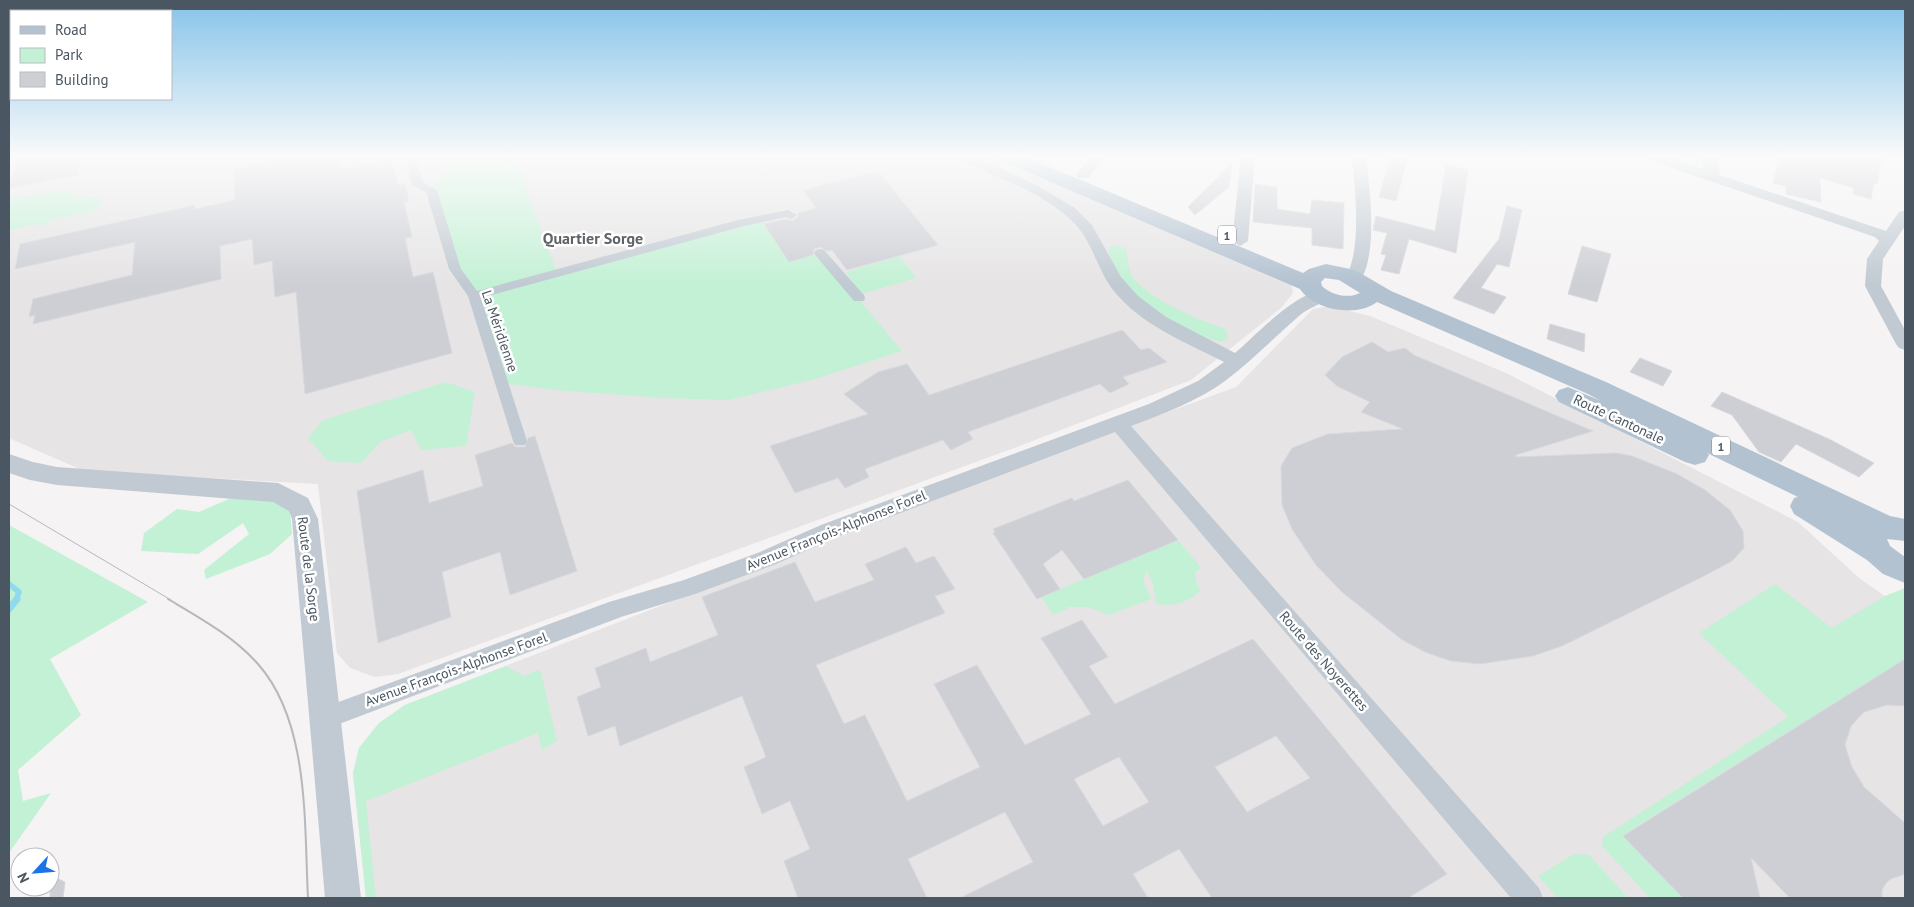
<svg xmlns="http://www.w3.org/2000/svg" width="1914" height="907" viewBox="0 0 1914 907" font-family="'PT Sans',sans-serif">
	<rect width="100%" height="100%" fill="#f5f3f3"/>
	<path fill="#e6e4e5" d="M9,157H993L1291,283L1293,293L1281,308L1191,380L1022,445L398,674L375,677L350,668L337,653L318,484L84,471L9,438Z
		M1330,306L1370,316L1506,373L1798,522L1859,578L1885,596L1905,590V898H366L353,773L359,748L379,723L405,705L1039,459L1236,387L1313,309Z"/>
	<path fill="#c3f1d5" d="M456,157H514L557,273L742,223L763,222L789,262L820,253L902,351L815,379L729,400L663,398L555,390L502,383L474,296L455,269L431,190Z
		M67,190L76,197L104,199L97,210L52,220L41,229L42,223L9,230V199Z
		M1117,245L1126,249C1128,259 1128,270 1134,279C1146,296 1204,324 1225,328L1228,338L1221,342C1180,333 1115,292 1108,247Z
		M900,256L916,278L862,294L846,272Z
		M446,382L475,392L466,446L421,450L411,430L380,442L361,463L328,461L308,438L323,420Z
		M265,495L290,511L292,534L270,554L206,579L204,570L249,534L243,523L198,554L141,551L144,533L177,509L199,512L231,498Z
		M9,525L148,602L50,659L81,715L18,770L23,801L51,793L9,853Z
		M1178,540L1201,568L1195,572L1197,585L1201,590C1190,602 1171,608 1156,603L1152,580L1146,571L1143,579L1151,599L1109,615L1088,607H1068L1067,609L1053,615L1041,597Z
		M1775,584L1832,628L1885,596L1905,588V659L1623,835L1683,898H1650L1602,846L1603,837L1788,717L1699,633Z
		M506,666L524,676L538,670L541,672L557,741L542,750L538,733L366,801L376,898H366L353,773L359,748L379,723L405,705Z
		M1574,854L1589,855L1628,898H1558L1538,876Z"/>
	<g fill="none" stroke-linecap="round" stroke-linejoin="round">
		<path stroke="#90daee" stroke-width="5.5" d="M9,584L19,592L16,600"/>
		<path stroke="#90daee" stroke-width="7" d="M9,609L17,599"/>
	</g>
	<path fill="#cdcfd5" stroke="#d7d9de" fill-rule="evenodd" d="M17,157H81L78,175L9,188Z
		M291,157H341L343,169L391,159L398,185L405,184L409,201L404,202L412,237L405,238L413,277L433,272L452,353L305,394L296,292L275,297L272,261L254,265L252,239L220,246L221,279L33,324L35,315L29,317L33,299L132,275L135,242L15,269L20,244L195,205V209L235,200L234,169Z
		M1391,157H1408L1396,201L1379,197Z
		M1779,157H1882L1877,184L1874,183L1871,199L1853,194L1854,188L1820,178L1821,202L1786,194V186L1773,183Z
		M1232,163L1229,187L1195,215L1188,207Z
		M1446,165L1468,169L1456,253L1409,239L1399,274L1381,270L1386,255L1381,254L1387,233L1373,230L1376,216L1435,231Z
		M878,171L938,245L847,270L832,250L827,251L820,247L814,249L813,255L789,262L764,224L786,219L792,221L798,217V213L816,208L803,190Z
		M1255,184L1277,187V209L1310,214L1312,200L1344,203L1343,249L1312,245V228L1253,222Z
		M1507,206L1522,210L1509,267L1497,264L1481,288L1506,297L1494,314L1453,298L1499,239Z
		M1582,246L1611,254L1597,302L1568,294Z
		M1550,324L1585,334L1584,352L1547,339Z
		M1122,330L1141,350L1149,348L1167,362L1123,377L1129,384L1110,393L1100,384L968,432L973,439L951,450L943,440L865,469L869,477L845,488L838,478L795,493L770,446L868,414L844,394L878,372L907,364L929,395Z
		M1372,342L1388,352L1405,348L1414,355L1593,431L1516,455V457L1616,453L1632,456L1677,474L1705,490L1730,510L1743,531L1744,548L1732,561L1702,577L1562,646L1533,656L1480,664L1451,661L1425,652L1401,639L1342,592L1316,565L1292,529L1282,505L1281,466L1292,448L1328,434L1403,429L1361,412L1370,402L1337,386L1325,375L1342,357Z
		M1640,358L1672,371L1663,386L1630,372Z
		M1722,392L1829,439L1874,463L1859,477L1796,444L1781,462L1759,452L1732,415L1711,406Z
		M535,436L577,571L510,595L500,552L442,572L451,617L378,643L357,491L423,470L429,503L483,486L475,455L512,443L515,447H525L528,438Z
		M1128,480L1178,540L1084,579L1062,550L1043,564L1060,589L1037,599L993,533L995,532L993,529L1072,498L1074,501Z
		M906,547L916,563L934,556L955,589L935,596L945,613L816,665L844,724L865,715L907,801L980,767L934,684L977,665L1025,745L1091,714L1041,638L1082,620L1108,657L1089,666L1115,704L1253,639L1447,874L1408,898H1212L1179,849L1133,874L1148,898H960L1033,862L1005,812L908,859L927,898H798L784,861L810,849L790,801L762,814L744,767L766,757L742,696L620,746L615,726L588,736L577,697L601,687L595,668L646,648L650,662L718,635L702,597L795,562L815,602L874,580L865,564ZM1276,736L1310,778L1247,812L1215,767ZM1119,757L1149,802L1103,826L1074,779Z
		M1905,659V706L1887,705L1864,712L1851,726L1845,745L1852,767L1864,787L1905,823V874L1891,879L1886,883L1882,890V898H1790L1751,858L1760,898H1683L1623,836Z
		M50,875L65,882L63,898H50Z"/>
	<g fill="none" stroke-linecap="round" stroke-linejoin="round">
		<path fill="#c1cad2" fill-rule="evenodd" d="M405,157H415L423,183L437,190L461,269L477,291L738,220L788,210L797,215L791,219L786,217L744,226L481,298L527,441L525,445H515L513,441L468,296L449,269L426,192L412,185Z
			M820,249L824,250L864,295L865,298L864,301H854L816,256L814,253L816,250Z"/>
		<path fill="#c1cad2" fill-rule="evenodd" d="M958,157H976L1038,186L1075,208L1092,225L1121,277L1138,296L1166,317L1235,353C1254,337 1301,286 1326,292L1329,296C1323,304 1308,308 1300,315C1275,337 1251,361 1225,381C1198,401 1163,414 1131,426L1539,888L1543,898H1511L1115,432L837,537L776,564L695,594L621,617L326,729L317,726L314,718L317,710L609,602L684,580L760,552L821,525L1149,404L1198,381L1224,362C1185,342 1141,325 1113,290C1097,269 1092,240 1073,222C1043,192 997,178 960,160Z
			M1090,157H1104L1088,178H1078L1076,175Z
			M1241,157H1255L1248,241L1240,246L1232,241Z
			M1352,157H1366C1370,189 1378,254 1360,281H1348L1346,277C1362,248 1355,189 1352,157Z
			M1646,157H1667L1704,169L1702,157H1716L1720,175L1886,231L1899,212L1905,210V226L1883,259L1881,286L1905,330V350L1899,348L1896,344L1865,286L1867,259L1879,241L1875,237L1648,160Z"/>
		<path fill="#c1cad2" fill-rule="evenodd" d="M9,454L33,462L57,467L278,483L308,498L318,519L361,898H325L292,519L289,511L273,502L57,485L30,480L9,473Z"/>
		<path fill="#b3c2d1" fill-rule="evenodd" d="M999,157H1026L1303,273L1309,269L1326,264L1355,270L1391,291L1606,382L1890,516L1905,519V541L1887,539L1890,546L1905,557V583L1883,574L1867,560L1794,514L1790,506L1794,498L1798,497L1707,453L1709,455L1705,462L1695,465L1685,462L1559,402L1555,396L1559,390L1568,387L1601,401L1588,394L1377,302C1356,318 1314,310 1300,289L1002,161ZM1325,278L1339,280L1360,293C1348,299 1331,295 1322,286L1321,282Z"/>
		<path stroke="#b5b8bd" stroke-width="1" d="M9,504L171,600"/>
		<path stroke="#b5b8bd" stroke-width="2" d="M168,599C200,618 233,636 258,664C310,723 304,824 308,898"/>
	</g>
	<linearGradient id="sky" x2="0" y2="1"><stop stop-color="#85c3ea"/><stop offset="0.55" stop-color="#fafafa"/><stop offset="1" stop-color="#fafafa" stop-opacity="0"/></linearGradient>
	<rect width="1914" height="284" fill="url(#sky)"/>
	<g text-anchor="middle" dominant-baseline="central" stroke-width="5" stroke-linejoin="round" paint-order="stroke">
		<g fill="#fff" stroke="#808990" stroke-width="1">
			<rect x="1218" y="225.5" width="18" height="19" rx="4"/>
			<rect x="1712" y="436.5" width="18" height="19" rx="4"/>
		</g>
		<g font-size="12" font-weight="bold" fill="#4a5661">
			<text x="1227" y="235">1</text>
			<text x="1721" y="446">1</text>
		</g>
		<g font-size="14" fill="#4a5661" stroke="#fff">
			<text transform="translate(500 331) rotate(71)">La Méridienne</text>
			<text transform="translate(1619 419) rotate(25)">Route Cantonale</text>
			<text transform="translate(836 530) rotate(-22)">Avenue François-Alphonse Forel</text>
			<text transform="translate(309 569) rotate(83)">Route de la Sorge</text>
			<text transform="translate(1324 661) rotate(49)">Route des Noyerettes</text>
			<text transform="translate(456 669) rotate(-20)">Avenue François-Alphonse Forel</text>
		</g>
		<g font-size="16" font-weight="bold" fill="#5f6368" stroke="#fff">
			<text x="593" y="238">Quartier Sorge</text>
		</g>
	</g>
	<rect width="1914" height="907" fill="none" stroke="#4a5661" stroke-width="20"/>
	<rect x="10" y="10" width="162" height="90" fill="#ffffff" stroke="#b7bbc0"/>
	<rect x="20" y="26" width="25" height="8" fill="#b3c2d1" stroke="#b7bbc0"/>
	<text x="55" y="35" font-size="15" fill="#4a5661">Road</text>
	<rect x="20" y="48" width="25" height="15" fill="#c3f1d5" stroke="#b7bbc0"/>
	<text x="55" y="60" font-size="15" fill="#4a5661">Park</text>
	<rect x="20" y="72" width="25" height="15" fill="#cdcfd5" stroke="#b7bbc0"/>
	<text x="55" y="85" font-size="15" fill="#4a5661">Building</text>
	<g transform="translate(35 872) rotate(244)"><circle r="24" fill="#ffffff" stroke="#b7bbc0"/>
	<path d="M0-4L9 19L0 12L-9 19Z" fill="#1a73e8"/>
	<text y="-8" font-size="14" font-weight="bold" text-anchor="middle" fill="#4a5661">N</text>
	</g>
</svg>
